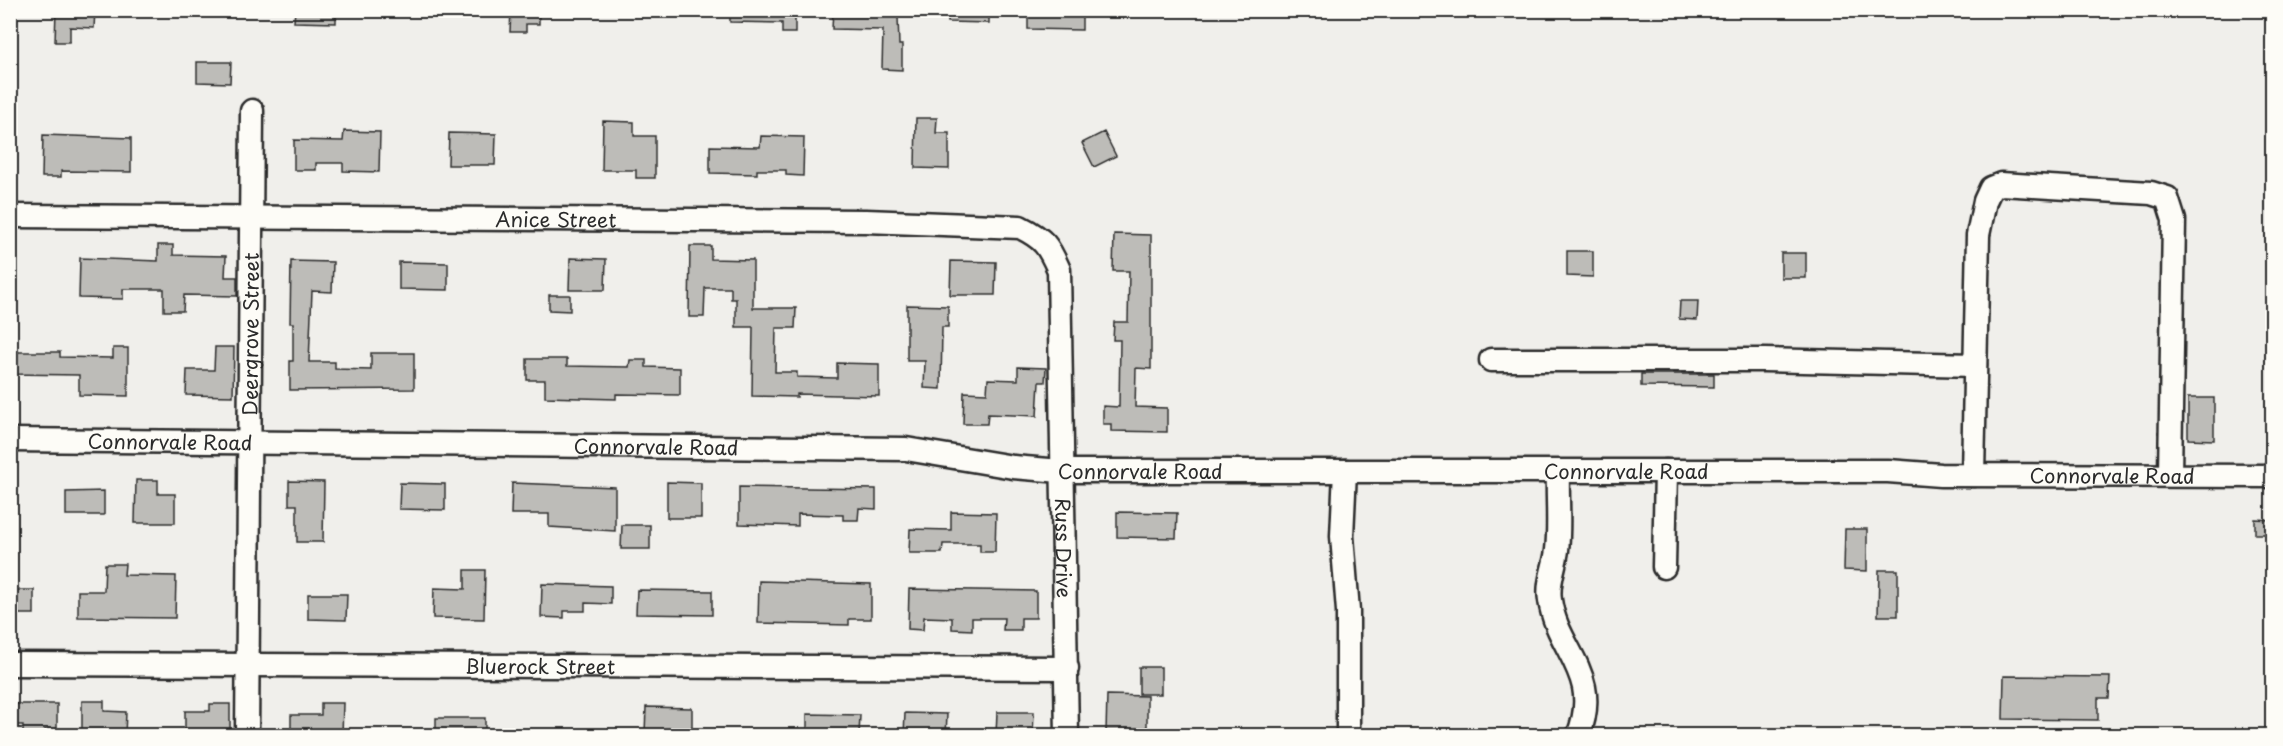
<svg xmlns="http://www.w3.org/2000/svg" width="2283" height="746" viewBox="0 0 2283 746" font-family="'Playpen Sans',sans-serif">
	<rect width="100%" height="100%" fill="#f0efeb"/>
	<filter id="ink" filterUnits="userSpaceOnUse"><feTurbulence type="fractalNoise" baseFrequency=".0167" numOctaves="2"/><feDisplacementMap in="SourceGraphic" scale="12" xChannelSelector="R" yChannelSelector="G"/><feConvolveMatrix kernelMatrix="1 2 1 2 8 2 1 2 1" color-interpolation-filters="sRGB"/></filter>
	<g filter="url(#ink)">
		<path fill="#bdbcb8" stroke="#2b2b2b" stroke-width="1.5" d="M56,10H95L94,28L70,27V42H55Z
			M295,10H336V23L294,22Z
			M511,10H539V24H526V32H510Z
			M730,10H795V33H782V23L730,22Z
			M833,10H890V17H898L899,45H902V70L882,69L883,30L832,29Z
			M948,10H989V23L948,22Z
			M1028,10H1082V30L1028,29Z
			M197,62H231L230,83L197,82Z
			M916,118H937L936,133H949V169L915,168Z
			M603,121L634,122V136H655V178H636V170H602Z
			M344,131L380,132L379,172L343,171V163H316V170H294V140L343,141Z
			M1104,132L1116,156L1094,167L1082,143Z
			M449,133L496,134L495,165H448Z
			M43,135L131,138V172L61,171V177H42Z
			M761,136L804,137L803,176L786,175V170H757V174L710,173V146L760,147Z
			M1114,234L1151,235V369L1136,368L1135,407L1167,408V432L1111,431V424H1103V406L1119,407L1120,340H1113L1114,322H1128L1129,271H1113Z
			M158,245H173V255L226,256L225,277H237V296L184,295L183,311H164V289H123V299L79,298L80,258L158,261Z
			M690,246H711V259L753,260V308H796L795,328H776L775,372H797V377L837,378V363L879,364V396L797,394V397L752,396L753,327H736V299H731V288H705L704,317H689Z
			M1567,251H1593V277L1567,276Z
			M1781,253H1806V278H1781Z
			M570,258L606,259L605,290H569Z
			M291,261L333,262L332,292L312,291L309,362H335V369L371,370V353H414V389L290,390V361H293V323H290Z
			M951,261L996,262L995,295H950Z
			M399,262L448,263V290L399,289Z
			M549,295H570V311L549,310Z
			M1680,301H1698L1697,320L1679,319Z
			M907,305L948,306V327H942L941,389L924,388L925,361H907Z
			M215,347H234L233,396L186,395L187,370H214Z
			M113,348H128V396L79,395V375L10,374V352H60V357L113,358Z
			M527,359H567V366L629,367L630,360H646V367L680,368V395L616,394V399L545,397V380H527Z
			M1018,367L1046,368L1045,382H1039L1037,416L988,414L987,424H963L964,392L987,393L988,379L1018,380Z
			M1641,374H1714V387L1641,386Z
			M2188,398H2214V440L2188,439Z
			M136,480H158V494H175V523H135Z
			M289,481L324,482L323,542H297V505H289Z
			M667,482L701,483V518H667Z
			M400,483L445,484V510L399,509Z
			M512,483L615,487V531L549,527V514H511Z
			M739,487L876,489V509L859,508L858,520H843V515L798,514V526L739,524Z
			M104,491V515H66V492Z
			M951,512L996,513L995,552H980V544H943L942,553H909L910,529L951,530Z
			M1117,512L1177,513L1176,538L1117,537Z
			M2255,519L2272,520V534H2255Z
			M622,525H650V549H621Z
			M1845,529H1867V571L1844,570Z
			M105,564H125L124,575L176,576L175,618L78,617V591H104Z
			M465,570H485L484,619L433,618L434,588L465,589Z
			M1879,570H1898V616H1878Z
			M759,581L871,584V619H849V625L758,623Z
			M542,584L611,586V604L585,603V611H564V618L541,617Z
			M909,589L1036,591V618H1021V630H1003L1004,618H972V630L952,629V618L924,617L923,630L908,629Z
			M10,590H34V614H10Z
			M637,590L712,591V615L636,614Z
			M308,594H347L346,620L308,619Z
			M1139,667H1161V694H1139Z
			M2004,676L2110,677L2109,698H2098V720L2003,719Z
			M1107,695L1147,696V732H1106Z
			M82,701H104V711L126,712L125,735H82Z
			M321,703H343L342,735H291V715H321Z
			M10,704H57V730H45V735H23V725H10Z
			M210,704H230V735H185V711H210Z
			M646,707L692,708V734L645,733Z
			M997,712H1034L1033,735H996Z
			M905,713L947,714L946,735H904Z
			M807,714L860,715L859,735H807Z
			M436,718H485V735H436Z"/>
		<g fill="none" stroke-linecap="round" stroke-linejoin="round">
			<g stroke="#2b2b2b" stroke-width="27">
				<g id="minor">
					<path id="s1" d="M10,216L866,221L1020,227C1044,239 1048,245 1059,270L1067,736"/>
					<path d="M1491,360H1764L1975,365"/>
					<path id="s2" d="M10,440L906,449L1013,467L1061,471H1888L1941,475L2272,476"/>
					<path d="M1345,471L1342,536L1348,611V736"/>
					<path d="M1558,472C1557,497 1560,525 1557,550C1555,567 1547,583 1550,600C1557,651 1603,674 1578,736"/>
					<path d="M1973,475L1978,235L1985,201L1991,188L2001,184L2151,193L2167,198L2174,220L2170,474"/>
					<path d="M1664,567L1666,471"/>
					<path id="s3" d="M10,664L1067,668"/>
					<path id="s4" d="M247,736L252,111"/>
				</g>
			</g>
			<use href="#minor" stroke="#fdfcf7" stroke-width="22"/>
		</g>
	</g>
	<g text-anchor="middle" dominant-baseline="central" stroke-width="6" stroke-linejoin="round" paint-order="stroke">
		<g font-size="20" fill="#2b2b2b" stroke="#fdfcf7">
			<text stroke="none"><textPath href="#s1" startOffset="546">Anice Street</textPath></text>
			<text stroke="none"><textPath href="#s4" startOffset="402">Deergrove Street</textPath></text>
			<text stroke="none"><textPath href="#s2" startOffset="160">Connorvale Road</textPath></text>
			<text stroke="none"><textPath href="#s2" startOffset="646">Connorvale Road</textPath></text>
			<text stroke="none"><textPath href="#s2" startOffset="1132">Connorvale Road</textPath></text>
			<text stroke="none"><textPath href="#s2" startOffset="1618">Connorvale Road</textPath></text>
			<text stroke="none"><textPath href="#s2" startOffset="2104">Connorvale Road</textPath></text>
			<text stroke="none"><textPath href="#s1" startOffset="1348">Russ Drive</textPath></text>
			<text stroke="none"><textPath href="#s3" startOffset="530">Bluerock Street</textPath></text>
		</g>
	</g>
	<rect width="2283" height="746" fill="none" stroke="#fdfcf7" stroke-width="36"/>
	<rect x="18" y="18" width="2247" height="710" fill="none" stroke="#2b2b2b" stroke-width="2" filter="url(#ink)"/>
</svg>
